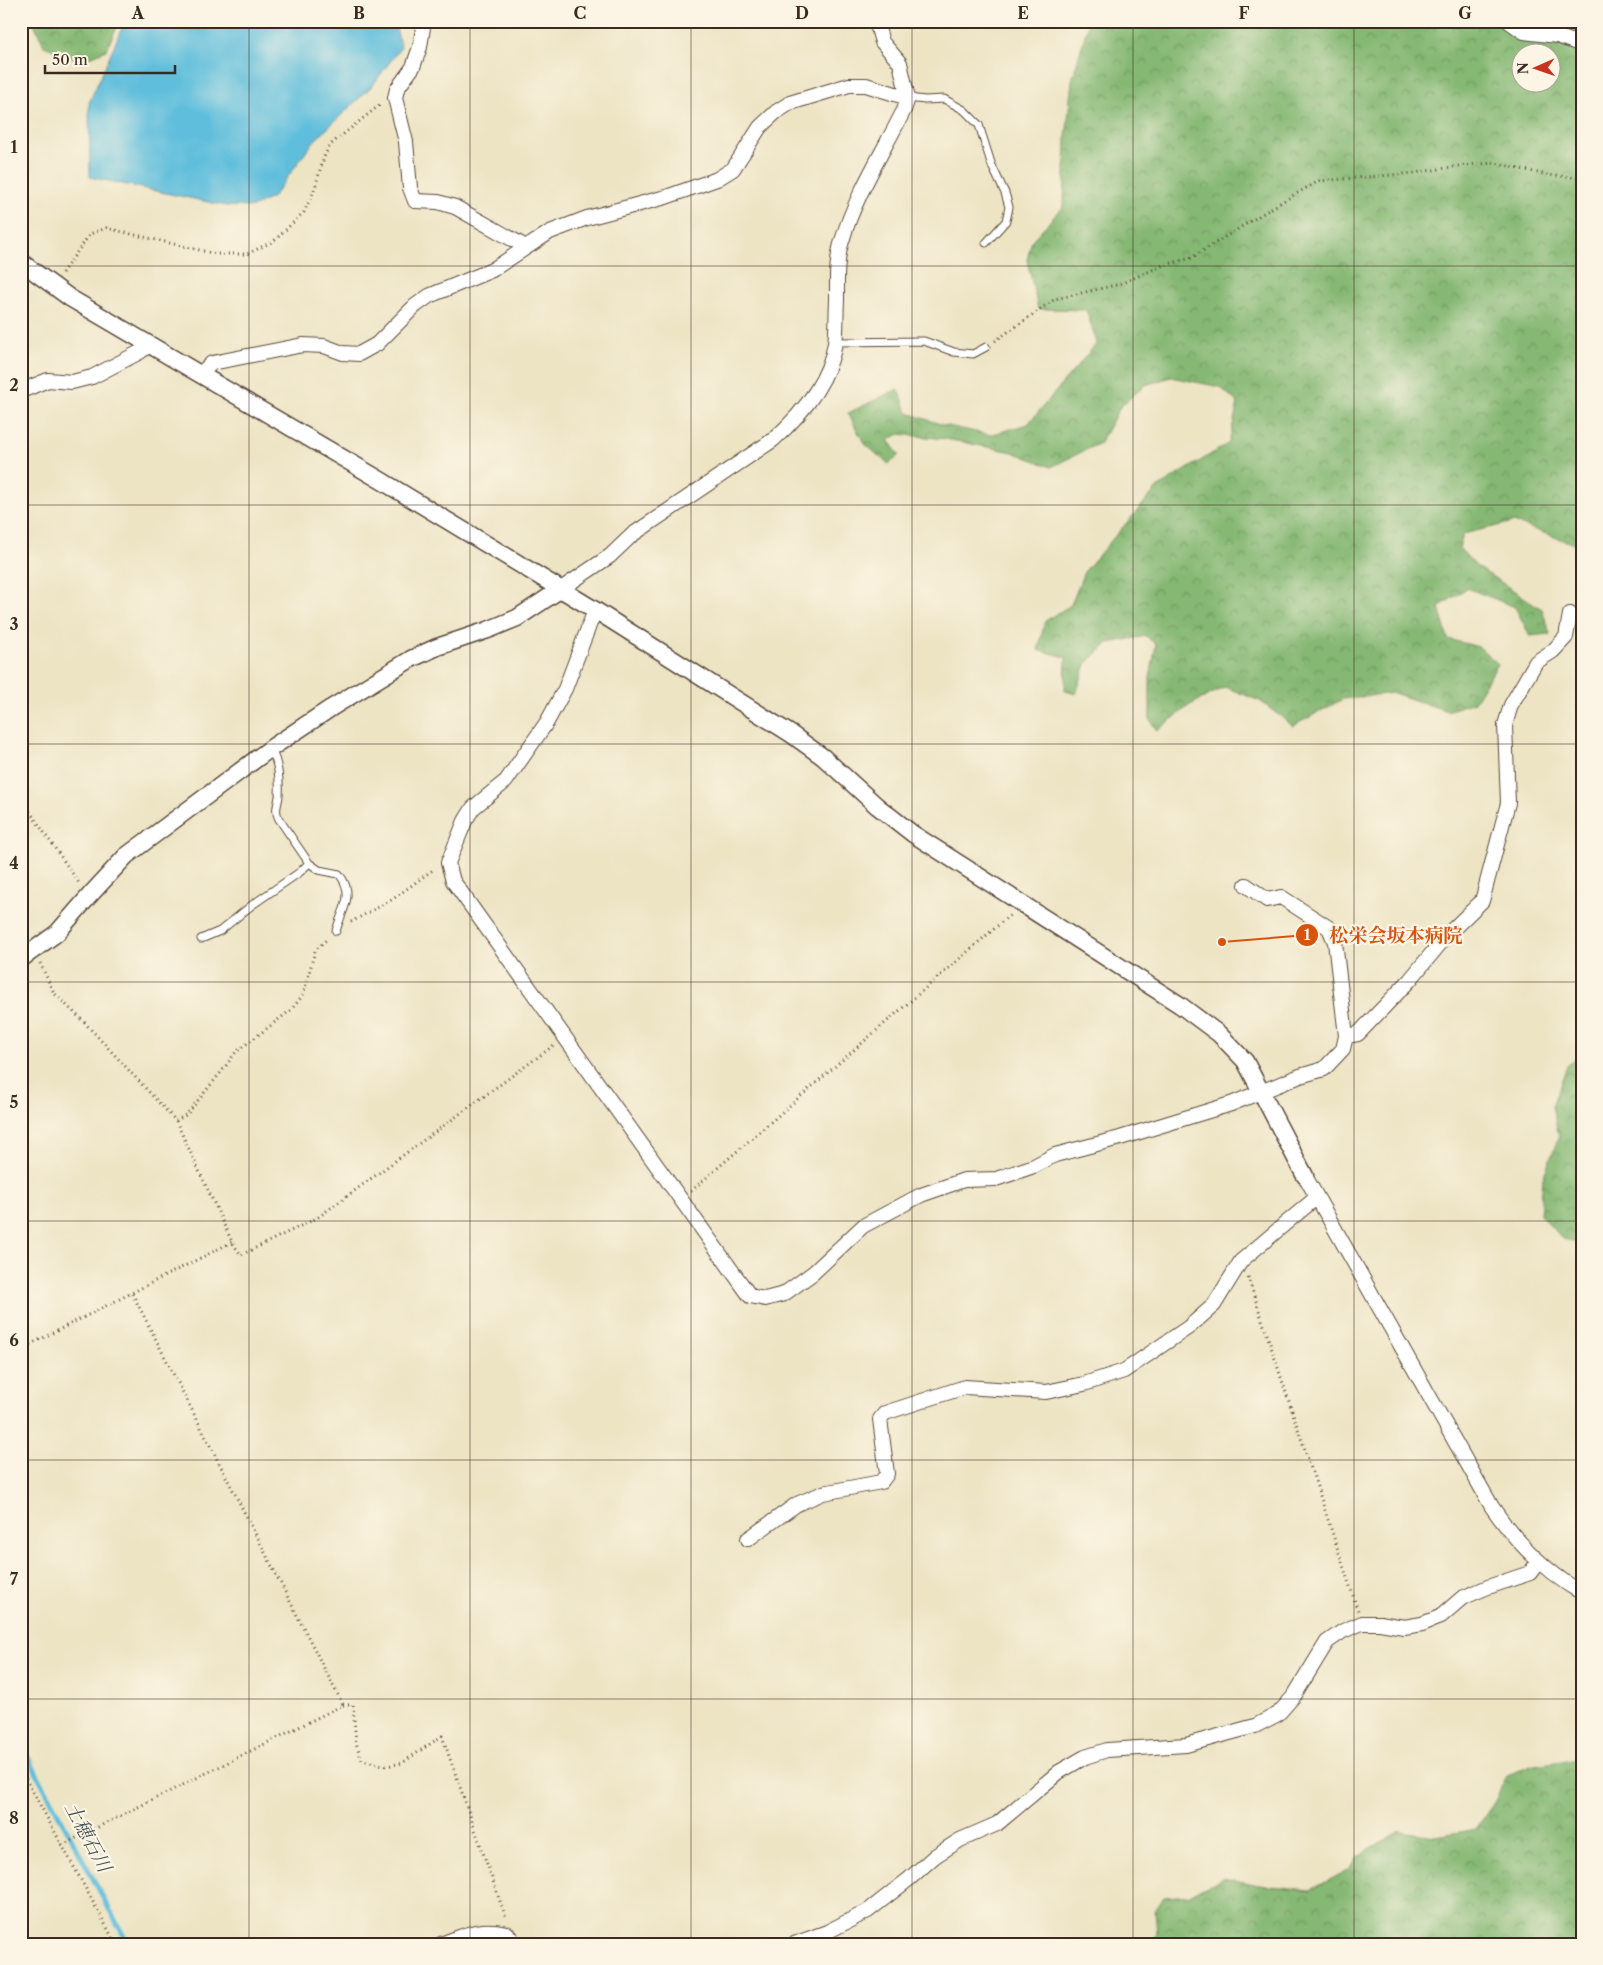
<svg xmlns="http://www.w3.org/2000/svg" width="1603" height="1965" viewBox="0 0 1603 1965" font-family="'Libre Caslon Text','Noto Serif JP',serif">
	<defs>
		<pattern id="forest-crowns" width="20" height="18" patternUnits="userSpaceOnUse" patternTransform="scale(1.25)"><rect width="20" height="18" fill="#85b873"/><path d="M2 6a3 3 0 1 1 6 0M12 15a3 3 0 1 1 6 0" fill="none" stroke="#6e965e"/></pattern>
	</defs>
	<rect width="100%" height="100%" fill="#fcf5e5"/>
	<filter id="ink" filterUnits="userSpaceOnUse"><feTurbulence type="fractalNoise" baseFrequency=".02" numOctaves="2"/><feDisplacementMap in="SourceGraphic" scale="10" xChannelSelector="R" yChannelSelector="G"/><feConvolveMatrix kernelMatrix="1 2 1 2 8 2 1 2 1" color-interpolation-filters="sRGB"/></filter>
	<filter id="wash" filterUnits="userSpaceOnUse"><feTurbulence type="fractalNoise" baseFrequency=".0096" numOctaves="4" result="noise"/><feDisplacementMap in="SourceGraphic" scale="20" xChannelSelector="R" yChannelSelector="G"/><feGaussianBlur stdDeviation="1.12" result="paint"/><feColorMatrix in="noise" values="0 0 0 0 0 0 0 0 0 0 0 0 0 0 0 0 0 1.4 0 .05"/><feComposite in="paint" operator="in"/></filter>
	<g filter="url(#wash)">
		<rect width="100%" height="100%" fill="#ede4c4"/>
		<path fill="url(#forest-crowns)" stroke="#607148" fill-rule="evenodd" d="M33,21H120L106,50L81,61L44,46Z
			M1089,21H1582V547L1514,522L1463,534L1459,548L1476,566L1542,609L1550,634L1530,636L1515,607L1467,588L1439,607L1448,639L1479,647L1498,664L1474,702L1447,711L1394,693L1343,699L1293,726L1260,701L1225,687L1190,705L1157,731L1150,719V678L1156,645L1146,636L1108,643L1086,664L1076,694L1065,691L1066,657L1038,650L1045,621L1071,605L1084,572L1157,488L1229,443L1238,403L1220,387L1171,377L1145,385L1120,407L1100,443L1051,467L1013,452L946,439L899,434L888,440L899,455L888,464L864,443L848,413L898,389L908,413L943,425L990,435L1028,424L1097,343L1086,310L1038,309L1027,260L1032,240L1064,206L1066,138L1072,80ZM1520,52H1550V82H1520Z
			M1582,1052V1245L1561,1238L1540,1214L1543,1178L1559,1136L1552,1106L1567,1066Z
			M1582,1755V1944H1152L1157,1932L1155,1911L1164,1897L1189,1895L1223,1878L1259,1885L1311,1890L1350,1869L1358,1856L1400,1831L1436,1836L1476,1829L1495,1801L1507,1775L1534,1765L1578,1759Z"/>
		<path fill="#5ebedc" stroke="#4c747d" d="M125,21H394L401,47L372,86L314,141L273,197L253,207L227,206L90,177L89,103Z"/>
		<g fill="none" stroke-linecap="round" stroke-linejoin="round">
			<path stroke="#5ebedc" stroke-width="5" d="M21,1744L128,1944"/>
		</g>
	</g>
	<g filter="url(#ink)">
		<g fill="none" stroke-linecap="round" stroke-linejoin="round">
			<g stroke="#564637" stroke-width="9">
				<path id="service" d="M908,98L925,100L944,99L964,110L979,125L992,166L1005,193L1009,207L1006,221L986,243
					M835,342L924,341L954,352L973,354L986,347
					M271,749C279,764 280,779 279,796C278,806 274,809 279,819L309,863L319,870L339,874C356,895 342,909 336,931
					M201,939L220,931L252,905L300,872L309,863"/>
			</g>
			<g stroke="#564637" stroke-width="16">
				<path id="minor" d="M424,21L420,47L413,67L397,89L395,98L406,142L410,188L415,201L438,202L455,207L526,247
					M1508,21L1524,32L1557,36L1582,45
					M201,373L212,363L303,345L324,346L343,353L359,354L377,344L415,306L429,296L492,270L550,232L587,218L666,197L717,179L733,169L760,127L776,112L790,103L849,85H866L908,98
					M21,391L48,380L72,382L92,377L140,352L149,345
					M561,589L610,556L632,535L773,440C801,415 829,383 835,343C837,330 836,315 837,301C837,282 836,259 842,241C855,196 883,152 904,110L908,98L900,63L882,42L876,21
					M595,610L565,689L547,722L506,781L473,808L465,821L448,863L453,881L750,1296L765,1299L784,1294L813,1273L863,1226L921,1195L964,1180L996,1179L1034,1166L1055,1155L1120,1138L1231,1104L1300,1076L1324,1069L1343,1049L1346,1036L1335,942L1329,928L1281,897L1267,900L1246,885
					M1346,1036L1358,1034L1409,981L1448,934L1482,901L1508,803L1505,725L1511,705L1536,662L1553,651L1566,637L1570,614
					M1305,1176L1492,1507C1516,1542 1544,1571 1582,1593
					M748,1539L797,1504L823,1493L881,1482L887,1474L880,1419L885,1413L965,1387L1046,1392L1084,1384L1124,1371L1189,1327L1214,1305L1241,1261L1317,1197
					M441,1944C468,1934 478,1927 507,1933L515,1944
					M794,1944L827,1932L868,1911L909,1879L935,1856L960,1840L997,1824L1059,1772L1085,1757L1107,1750L1186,1745L1255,1726L1278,1714L1294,1696L1327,1642L1343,1631L1362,1623H1380L1404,1627L1422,1624L1440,1617L1462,1598L1488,1587L1530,1573L1538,1562"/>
			</g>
			<g stroke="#564637" stroke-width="19">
				<path id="tertiary" d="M21,262L70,298L382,481L595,610L791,734L823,757L877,806L913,834L1180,1005L1219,1034L1245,1061L1305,1176
					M21,959L57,933L91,894L126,856L271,748L331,708L411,659L437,647L488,630L517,618L561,589"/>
			</g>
			<path stroke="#564637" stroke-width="3" stroke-dasharray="1 4" stroke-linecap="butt" d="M62,273L90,234L106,228L216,254H247L274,241L304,212L314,191L324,157L330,145L381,104
				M995,341L1055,299L1120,284L1164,265L1191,258L1283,201L1319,181L1414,173L1465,165L1495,163L1547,175L1582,178
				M21,799L79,883
				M351,922L393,899L434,869
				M40,963L54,993L84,1022L176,1121L232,1242L241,1255L317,1218L553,1046
				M176,1121L187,1114L222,1071L236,1052L291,1010L303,995L315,951L328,938
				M691,1191L1010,915
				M1248,1277L1358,1611
				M21,1349L232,1242
				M343,1705H353L356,1743L362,1760L387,1766L402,1763L442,1736L506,1918
				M21,1770L116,1944
				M62,1845L343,1705L132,1293"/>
			<use href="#service" stroke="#fff" stroke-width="7"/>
			<use href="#minor" stroke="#fff" stroke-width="14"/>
			<use href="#tertiary" stroke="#fff" stroke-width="16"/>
		</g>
	</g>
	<path fill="none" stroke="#3b2a1e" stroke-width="1" stroke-opacity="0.55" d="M249,21V1944M470,21V1944M691,21V1944M912,21V1944M1133,21V1944M1354,21V1944M21,266H1582M21,505H1582M21,744H1582M21,982H1582M21,1221H1582M21,1460H1582M21,1699H1582"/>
	<g text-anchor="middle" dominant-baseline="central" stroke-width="4.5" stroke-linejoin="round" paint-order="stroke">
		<g font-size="19" font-style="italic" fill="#465657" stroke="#fcf5e5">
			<text transform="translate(88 1837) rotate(62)">土穂石川</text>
		</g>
	</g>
	<path fill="none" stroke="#d7540e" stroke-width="2" d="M1222 942L1307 935"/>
	<g fill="#d7540e" stroke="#fcf5e5" stroke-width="2">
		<circle cx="1222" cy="942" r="5"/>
		<circle cx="1307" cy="935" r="12"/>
	</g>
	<g font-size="15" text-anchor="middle" font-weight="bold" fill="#fff">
		<text x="1307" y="940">1</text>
	</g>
	<g font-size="19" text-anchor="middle" font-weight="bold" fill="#d7540e" stroke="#fcf5e5" stroke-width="4.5" stroke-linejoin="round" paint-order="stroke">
		<text x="1396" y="942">松栄会坂本病院</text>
	</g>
	<rect width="1603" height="1965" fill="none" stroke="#fcf5e5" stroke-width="55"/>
	<g transform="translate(1536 68) rotate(268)"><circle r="24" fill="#fcf5e5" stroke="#afa495"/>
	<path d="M0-4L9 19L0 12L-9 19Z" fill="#c8321e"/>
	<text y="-8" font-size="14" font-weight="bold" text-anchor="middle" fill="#3b2a1e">N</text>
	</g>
	<path d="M45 65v8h130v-8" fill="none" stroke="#3b2a1e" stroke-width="2.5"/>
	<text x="52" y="65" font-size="15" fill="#3b2a1e" stroke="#fcf5e5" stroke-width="4" paint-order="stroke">50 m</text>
	<rect x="28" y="28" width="1548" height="1910" fill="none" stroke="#3b2a1e" stroke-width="2"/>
	<g font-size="16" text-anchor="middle" font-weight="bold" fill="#3b2a1e">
		<text x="138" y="19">A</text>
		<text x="359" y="19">B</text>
		<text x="580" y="19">C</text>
		<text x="802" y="19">D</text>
		<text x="1023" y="19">E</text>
		<text x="1244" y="19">F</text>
		<text x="1465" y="19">G</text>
		<text x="14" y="153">1</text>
		<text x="14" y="391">2</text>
		<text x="14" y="630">3</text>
		<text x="14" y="869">4</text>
		<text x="14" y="1108">5</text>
		<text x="14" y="1346">6</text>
		<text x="14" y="1585">7</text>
		<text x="14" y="1824">8</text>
	</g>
</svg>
